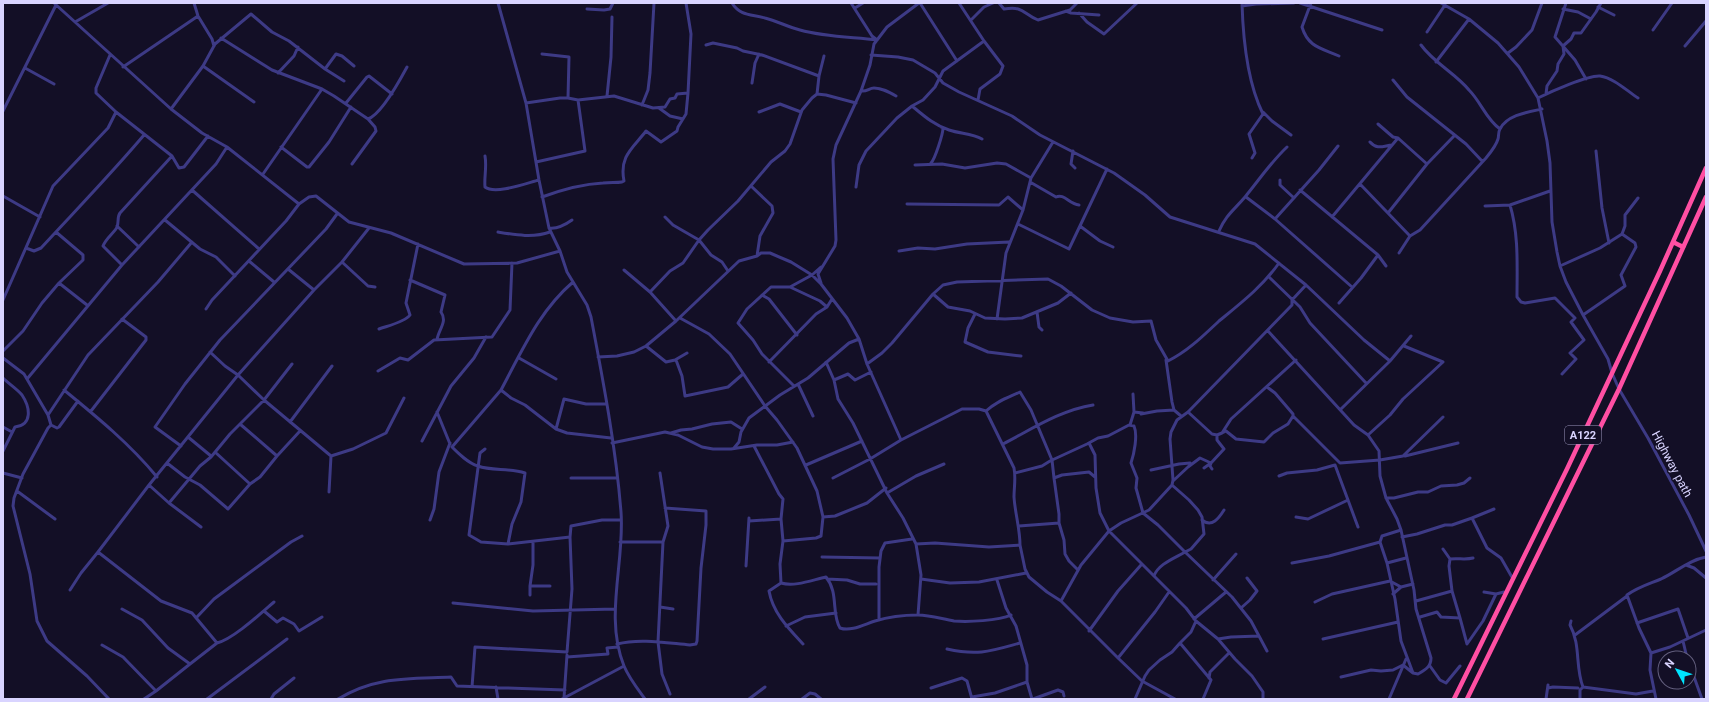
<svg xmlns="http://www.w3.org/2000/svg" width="1709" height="702" viewBox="0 0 1709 702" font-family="Roboto,sans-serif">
	<rect width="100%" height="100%" fill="#130f26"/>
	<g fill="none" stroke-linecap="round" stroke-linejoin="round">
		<path stroke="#3d3a85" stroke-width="3" d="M54,3L171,109L202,133L227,147L299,204L309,197L316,196L349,222L391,233L464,264L517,263L560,251
			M194,3L198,16L212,39L214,46
			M498,3L526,103L539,180L549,228L560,251L567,272L587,305L591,317C603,380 616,448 621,512C625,562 604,617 624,666C629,678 637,688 645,699
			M732,3C740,16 751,14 765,18C777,21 788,27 800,30C825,37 852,37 877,40
			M851,3L872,36L877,40
			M920,3L957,61
			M959,3L984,41L1003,66L1000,74L980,89L978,100
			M999,3L1004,9C1024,6 1022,13 1038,20L1070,10L1077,3
			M1242,3C1243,38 1247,82 1263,114L1249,134L1255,153L1252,158
			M1300,3L1382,30
			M1311,3L1302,27C1308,47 1321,48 1339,56
			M1441,3L1469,19L1498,43L1519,67L1538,98L1547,141L1550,163L1552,222L1557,252L1560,266L1566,282L1583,315L1608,359L1612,373L1619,389L1648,438L1689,515L1706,551
			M1566,3L1555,37L1575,60L1586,79
			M1242,6L1256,4L1294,3
			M1598,7L1614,15
			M855,8L863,3
			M587,9L604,10L610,9L613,3
			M1563,9L1578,12L1591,19
			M1066,11L1071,13L1099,15
			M1079,13L1087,22L1104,34L1137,3
			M971,20L984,7L993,3
			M75,22L108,3
			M1653,30L1672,3
			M1427,32L1445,5
			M221,38L272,70L322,89L334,96L368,119
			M706,45L713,43L737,48L743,51L762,55L819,76
			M1421,45C1434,63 1455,73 1469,90C1481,102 1486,119 1500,129
			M1685,46L1706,21
			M1508,53L1516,47L1532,30L1542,3
			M542,54L569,57L568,98
			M110,55L96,88V93L116,112L172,156L179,168L184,167L208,136
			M871,55L898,57L913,60L935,73L943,83L959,92L1012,116L1040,135L1114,173L1145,195L1170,217L1255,244L1306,285L1364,340L1390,361
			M824,56L819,76L817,94L826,95L856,103
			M1436,62L1469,19
			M203,66L254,102
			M123,67L198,16
			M25,68L54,84
			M325,69L336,54L342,56L354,66
			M278,73L294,56L298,47
			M1393,80L1407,97L1466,144L1482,161
			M752,83L755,63L759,54
			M861,91C867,92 869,88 874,88C882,88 889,92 896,96
			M1546,94L1547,86L1557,71L1558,64L1564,54L1563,46L1571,39L1574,33H1581L1596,12L1601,3
			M607,96L611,57L612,17
			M1538,98C1550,92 1588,75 1600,76C1614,78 1627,91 1638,98
			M346,103L367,77L369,76L392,94
			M526,103L560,98H568L578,100L614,96L653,108L665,107L670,99L675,98L677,94L688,93
			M642,105L648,90L650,73L654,3
			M912,106C924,116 934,125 949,130C961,134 972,133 982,139
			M659,108L670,116L683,119
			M171,109L203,66L215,44L251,14L272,32L289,41L325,69L344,81
			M3,111L56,5
			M759,112L780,104L801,112
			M1263,112L1272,121L1291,135
			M1378,124L1393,137L1398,138L1427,164
			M1370,142C1377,150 1383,146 1392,145
			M281,147L307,167H309L329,142L351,107
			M1073,151L1071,164L1075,168
			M1596,151L1602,208L1609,243
			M485,156C487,167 484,177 485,187C495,195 527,183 539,180
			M536,162L585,151L578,100
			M931,163C935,159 943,134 943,128L941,127
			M352,164L376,131L375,127L368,119C382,114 400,80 407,67
			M915,165L942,164L965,168L997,163L1006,164L1031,178
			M263,174L322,89
			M1280,180V185L1294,198
			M1030,182L1056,197C1064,193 1069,204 1079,205
			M1360,184L1410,236
			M751,186L772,206L773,213L760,236L757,256
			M856,187L859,165L866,151L897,118L912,106L923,100L935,87L943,71L984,41
			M192,190L259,249
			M1300,190L1378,255L1361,278L1339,303
			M3,196L40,217
			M542,197C561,190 583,184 603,183C610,182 616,183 622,182L624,181C619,156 633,148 646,131L661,142L677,131L678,127L686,114L688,93L691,34L686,3
			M1246,197L1275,219L1352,287
			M907,204L999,205L1008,197L1023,210
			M1510,205C1519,235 1517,266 1517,297L1521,302L1525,303L1555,298L1575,318L1571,322L1584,340L1570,353L1576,359L1562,374
			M1485,206L1510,205L1550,191
			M1388,213L1427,164L1455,135
			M665,217L673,225L699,240L711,255L722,262L728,271
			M1332,217L1398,138
			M1275,219L1319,170L1338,146
			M165,220L200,249L216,257L235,276
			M1018,224L1069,249L1107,169
			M117,226L139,247
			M1080,226L1100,241L1113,247
			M549,228C557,229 565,225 572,220
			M1219,231C1226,215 1234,210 1245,197C1259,180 1271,162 1287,147
			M498,232C516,235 533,238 550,232
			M26,248L34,251L41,248C76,210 111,174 144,135
			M899,251L918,248L935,249L967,244L1009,242
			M1399,253L1410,236L1420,230L1486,158C1491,152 1496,146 1498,139C1499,136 1498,132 1500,129C1507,115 1528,112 1542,109
			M1378,255L1386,266
			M249,261L274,282
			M342,262L368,286L375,287
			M122,265L103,246C106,238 115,232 117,227C119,222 117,217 120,213L172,156
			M1560,266L1600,248L1622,234L1625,226V215L1638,198
			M288,269L314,290L342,262L369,228
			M624,270L650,292L676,321
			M1269,277L1300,307L1310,323L1366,383
			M410,280L445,295L441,312C448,322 438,330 437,340
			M573,282C539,311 522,351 501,390L511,398L525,405L556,429L567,433L611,438
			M59,283L87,305
			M821,283L818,274L835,246L836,240L833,159L836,145L861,91L870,65L874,44L887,27L919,3
			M790,287L820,301L827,307
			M650,292L670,271L683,263L699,240L708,230L738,201L771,162L785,151L790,144L802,110L812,98L817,94
			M933,294L948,307L970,311L985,318L1005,319L1022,318L1058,303L1071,293
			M762,295L769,299L797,335
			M3,300L53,186L108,128L116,112
			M206,309L212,300L286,221L299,204
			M1037,312L1039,327L1042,330
			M975,314L968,328L965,342L988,352L1021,356
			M1583,315L1625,286L1621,275L1636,247L1635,243L1622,234
			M680,318L709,334L730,354L765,406L777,420L797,448L817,491L823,517L821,536L816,538L783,541
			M997,319L1006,253L1023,210L1031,178L1053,142
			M379,329C387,326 405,322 410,315L406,303L418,244
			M1268,331L1354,425L1368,435L1379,451L1380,476L1386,498L1397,519L1401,530L1414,590L1416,609L1431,658C1431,667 1425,670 1418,674L1413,673
			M646,346L666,362L675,360L687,353
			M3,351L23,331L42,303L59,283L83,260V255L56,232
			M210,352L225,366L238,375L264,400L331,456
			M598,357L617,356L634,352L646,346L676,321L739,261L757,256L761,253H770L791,262L812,275L821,284L847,318L859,339L867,364L901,440
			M3,358L24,374L48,415L51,425L57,428L59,427L78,401
			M519,358L556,379
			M676,360L682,376L685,396L728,387L743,374
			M1166,360L1172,402L1174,410L1181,416
			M769,362L816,314L827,307L832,299
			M826,362L834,380L838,399L853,423L887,493L903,518L916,544L921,575L918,615
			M867,364L882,353L892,343L933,294L943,285L957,282L1048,279L1061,286L1092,310L1110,318L1133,322L1151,321L1156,340L1168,361C1188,351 1203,336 1219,321C1241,303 1263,286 1279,263
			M378,371L400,358L408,360L434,340L492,337L510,310L512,263
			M3,378C9,384 17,389 22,395C30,407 33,425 15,427L3,451
			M27,379L122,265L216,164L227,147
			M834,380L848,374L855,380L871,372
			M798,384L813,416
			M794,386L762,354L753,340L738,323L747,309L771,287H790L812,275L821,267
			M1267,387L1275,393L1293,414V416
			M64,390C97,417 130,444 157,477
			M501,390L452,447C459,454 468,463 478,466C491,471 509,468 525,473L521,502L512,524L508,544L570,537L571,526L602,520H621
			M1133,394L1134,412L1143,413
			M1341,409L1390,361L1411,336
			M91,411L146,340V337L122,319
			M437,412L450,444
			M1188,412L1212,434L1217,435L1222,433L1231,419L1296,360
			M1141,414L1157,411L1174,410
			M48,415L88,355L158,282L192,242
			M290,422L332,366
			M240,424L277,456L300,431
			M51,425L48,428L23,474L14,498L13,506L30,574L37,621L47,641L87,676L109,699
			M1130,425L1134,412
			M3,427L12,432
			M556,429L564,399L586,404H606
			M671,433L681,430L692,429L712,424L731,422L742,429
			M1222,433L1226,431L1236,439L1264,442L1273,433L1288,424L1293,416L1340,463L1380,460L1403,456L1443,417
			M1368,435L1390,415L1403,399L1443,362L1404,346
			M188,437L211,456
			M422,441L451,386L474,358L486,337
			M612,443L665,432L678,435L702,447L713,449H731L757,445H777L793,442
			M1089,443L1095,455L1096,488L1100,513L1109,531L1186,608L1196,621L1191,632L1180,643L1211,680L1203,699
			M1003,444C1032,429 1061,410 1093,405
			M181,446L155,427L185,384L220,340L326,229L337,214
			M754,446L779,494L783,499L781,519L783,541L780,564L781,583C795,587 812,580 826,577C839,593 831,613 840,628C851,632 865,624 875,621C888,617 904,615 918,615C930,615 942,619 954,621C968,622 998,621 1011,615
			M734,448L739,442L741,432L749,418L780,395L808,378L849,343L859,339
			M485,449L480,453L469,535L481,542L508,544
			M331,456L353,449L386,433L404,398
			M1405,456L1458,443
			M167,463L185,477L200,485L228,509L250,484L215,452
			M806,465L862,441
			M1335,465L1358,527
			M1204,468L1211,463L1210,466L1212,469
			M1151,470L1179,464L1190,463
			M3,473L22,478
			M660,473L668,526L663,542L658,642L662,674L670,694
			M1015,473L1042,466L1050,461L1087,444L1098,438L1108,436L1129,425L1134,426C1138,435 1134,454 1131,463L1137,478L1136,488L1143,513L1158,525L1185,552C1175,558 1158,564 1154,576
			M1279,476L1287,473L1317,470L1335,465
			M571,478H616
			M833,478L870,459L901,440L962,409H979L986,411
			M1173,481L1188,467L1200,458L1211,463L1224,449L1217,440V435
			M250,484L260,477L277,456
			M149,485L169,503L201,527
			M1172,485L1189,500L1198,510L1202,517L1204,534L1191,549L1185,552L1232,597L1251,621L1259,636L1231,637L1218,639
			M17,491L55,519
			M329,492L331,456
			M887,493L916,476L944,464
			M1386,498H1394L1418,492H1428L1441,486L1457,485L1464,483L1470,478
			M169,503L200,466L211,457L230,434L264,400L292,364
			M823,517L835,516L867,503L886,488
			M1296,517L1308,519L1348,500
			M1472,518L1494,509
			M430,520L434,509L439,472L450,443
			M1202,520C1212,528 1219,518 1224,510
			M749,521L781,519
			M1059,523L1064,540L1065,554L1069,561L1078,570
			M1019,526L1059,523V514L1054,478L1062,475L1089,472L1095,477
			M1402,537L1417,534L1445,525H1452L1472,518L1487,548L1501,558L1513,579
			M533,542V565L530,586H550
			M620,542H663
			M916,544L935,543L989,547L1020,545L1025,569L1029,577L1047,592L1061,601L1118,658L1155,612L1169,592
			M1020,545C1020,529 1015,513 1014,497C1014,487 1016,478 1014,468L986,411C997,401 1007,398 1020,392L1031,410L1052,460L1054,478
			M1443,549L1450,559L1449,566L1452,591
			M98,552L149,485L238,375L314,290
			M822,557L880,558
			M1450,559C1458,558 1466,560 1473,558
			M1292,563L1329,556L1380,542
			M1387,563L1406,558
			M1686,565L1694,568L1706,578
			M746,566L749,518
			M827,579L847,580L860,584H876
			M921,579L950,583L979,582L1026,573
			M1213,580L1236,554
			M781,583L769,591C773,613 788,628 803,644
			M530,586V595
			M70,590L81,573L98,552L161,601L192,613L217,643L190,664
			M1484,592L1496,594
			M1393,594L1401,587L1413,584
			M1061,601L1081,565L1109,531L1121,523L1149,510L1172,485L1173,480L1170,439L1171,432L1177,420L1188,412L1292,305V300L1306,285
			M1416,601L1452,591L1460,618L1441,617L1437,612L1420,617
			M1315,602L1332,594L1390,581L1401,587
			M453,603L533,611L615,609
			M660,607L673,609
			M1241,608L1250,600L1257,591L1247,578
			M122,609L142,620L168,648L190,664L156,691
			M264,611L277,622L283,618L294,624L299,631L322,617
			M196,618L214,599L291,542L302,536
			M1460,618L1467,644L1483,621L1496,594L1504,592L1506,593
			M1194,619L1226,592
			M879,620V567L881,551L885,543L912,539
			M1196,621L1218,639L1235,659L1252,676L1263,692V699
			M1571,621L1570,625C1581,645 1575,667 1583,687
			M1637,623L1678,609L1688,638
			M786,626L805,617L836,613
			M1089,631L1118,591L1141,565
			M1575,635L1627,596
			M1259,636L1267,651
			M1323,639L1398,622
			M1683,641L1687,658
			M217,643C233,639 260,614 274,602
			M617,644C640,638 667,643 690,645L696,644L697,641L701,568L706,525V511L665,508
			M102,645L123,657L156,691L144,699
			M947,649C978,656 991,651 1020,643
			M1651,653L1639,628L1627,595C1638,587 1649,584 1661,579C1676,572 1689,560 1706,557
			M567,657L608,654L607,648L618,647
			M1118,658L1142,681L1175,699
			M1689,663L1702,699
			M1430,666L1440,680L1446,683L1460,666
			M1341,677L1371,670L1381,671L1393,670L1403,665L1413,673L1401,641L1395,599L1387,563L1380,542L1382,536L1401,530
			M1209,678L1210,672L1229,653
			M1027,682L1032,699
			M472,687L475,647L567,652L572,589L570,537
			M496,687L498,699
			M931,688L962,678L967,681L972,699
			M1548,688L1553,687L1578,688
			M972,697L995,693L1027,682V665L1016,626L1006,608L997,580
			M564,698L567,655
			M207,699L287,639
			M271,699L274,694L294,678
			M338,699C376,676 408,679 451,677L457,686L565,690
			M562,699L624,666
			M749,699L765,687
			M802,699L810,693L815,694L821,699
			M1033,699L1058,690L1063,692L1064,696
			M1135,699L1145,676L1149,670L1160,660L1172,652L1180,643
			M1389,699L1406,659
			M1546,699L1548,685
			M1580,699V690L1583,687L1636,694L1653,691
			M1656,699L1650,670L1651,653L1670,647L1706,630"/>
		<path stroke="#ff4fa3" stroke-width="4.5" d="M1673,242L1681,246H1684
			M1454,699L1567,469L1660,271L1706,168
			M1467,699L1619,389L1706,197"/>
	</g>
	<g text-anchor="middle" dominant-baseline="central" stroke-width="3" stroke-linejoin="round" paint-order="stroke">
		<rect fill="#130f26" stroke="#9e99be" stroke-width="1" x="1565" y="426" width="36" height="18" rx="3"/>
		<g font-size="11" font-weight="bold" fill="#d9d4ff">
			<text x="1583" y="435">A122</text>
		</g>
		<g font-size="12" fill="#d9d4ff" stroke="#130f26">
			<text transform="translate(1672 464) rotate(62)">Highway path</text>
		</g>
	</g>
	<rect width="1709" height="702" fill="none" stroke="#d9d4ff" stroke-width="8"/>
	<g transform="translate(1677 670) rotate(310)"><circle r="19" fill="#130f26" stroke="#625e7d"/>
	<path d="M0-3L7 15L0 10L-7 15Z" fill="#00e5ff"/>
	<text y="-6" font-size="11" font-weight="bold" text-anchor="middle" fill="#d9d4ff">N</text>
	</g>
</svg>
